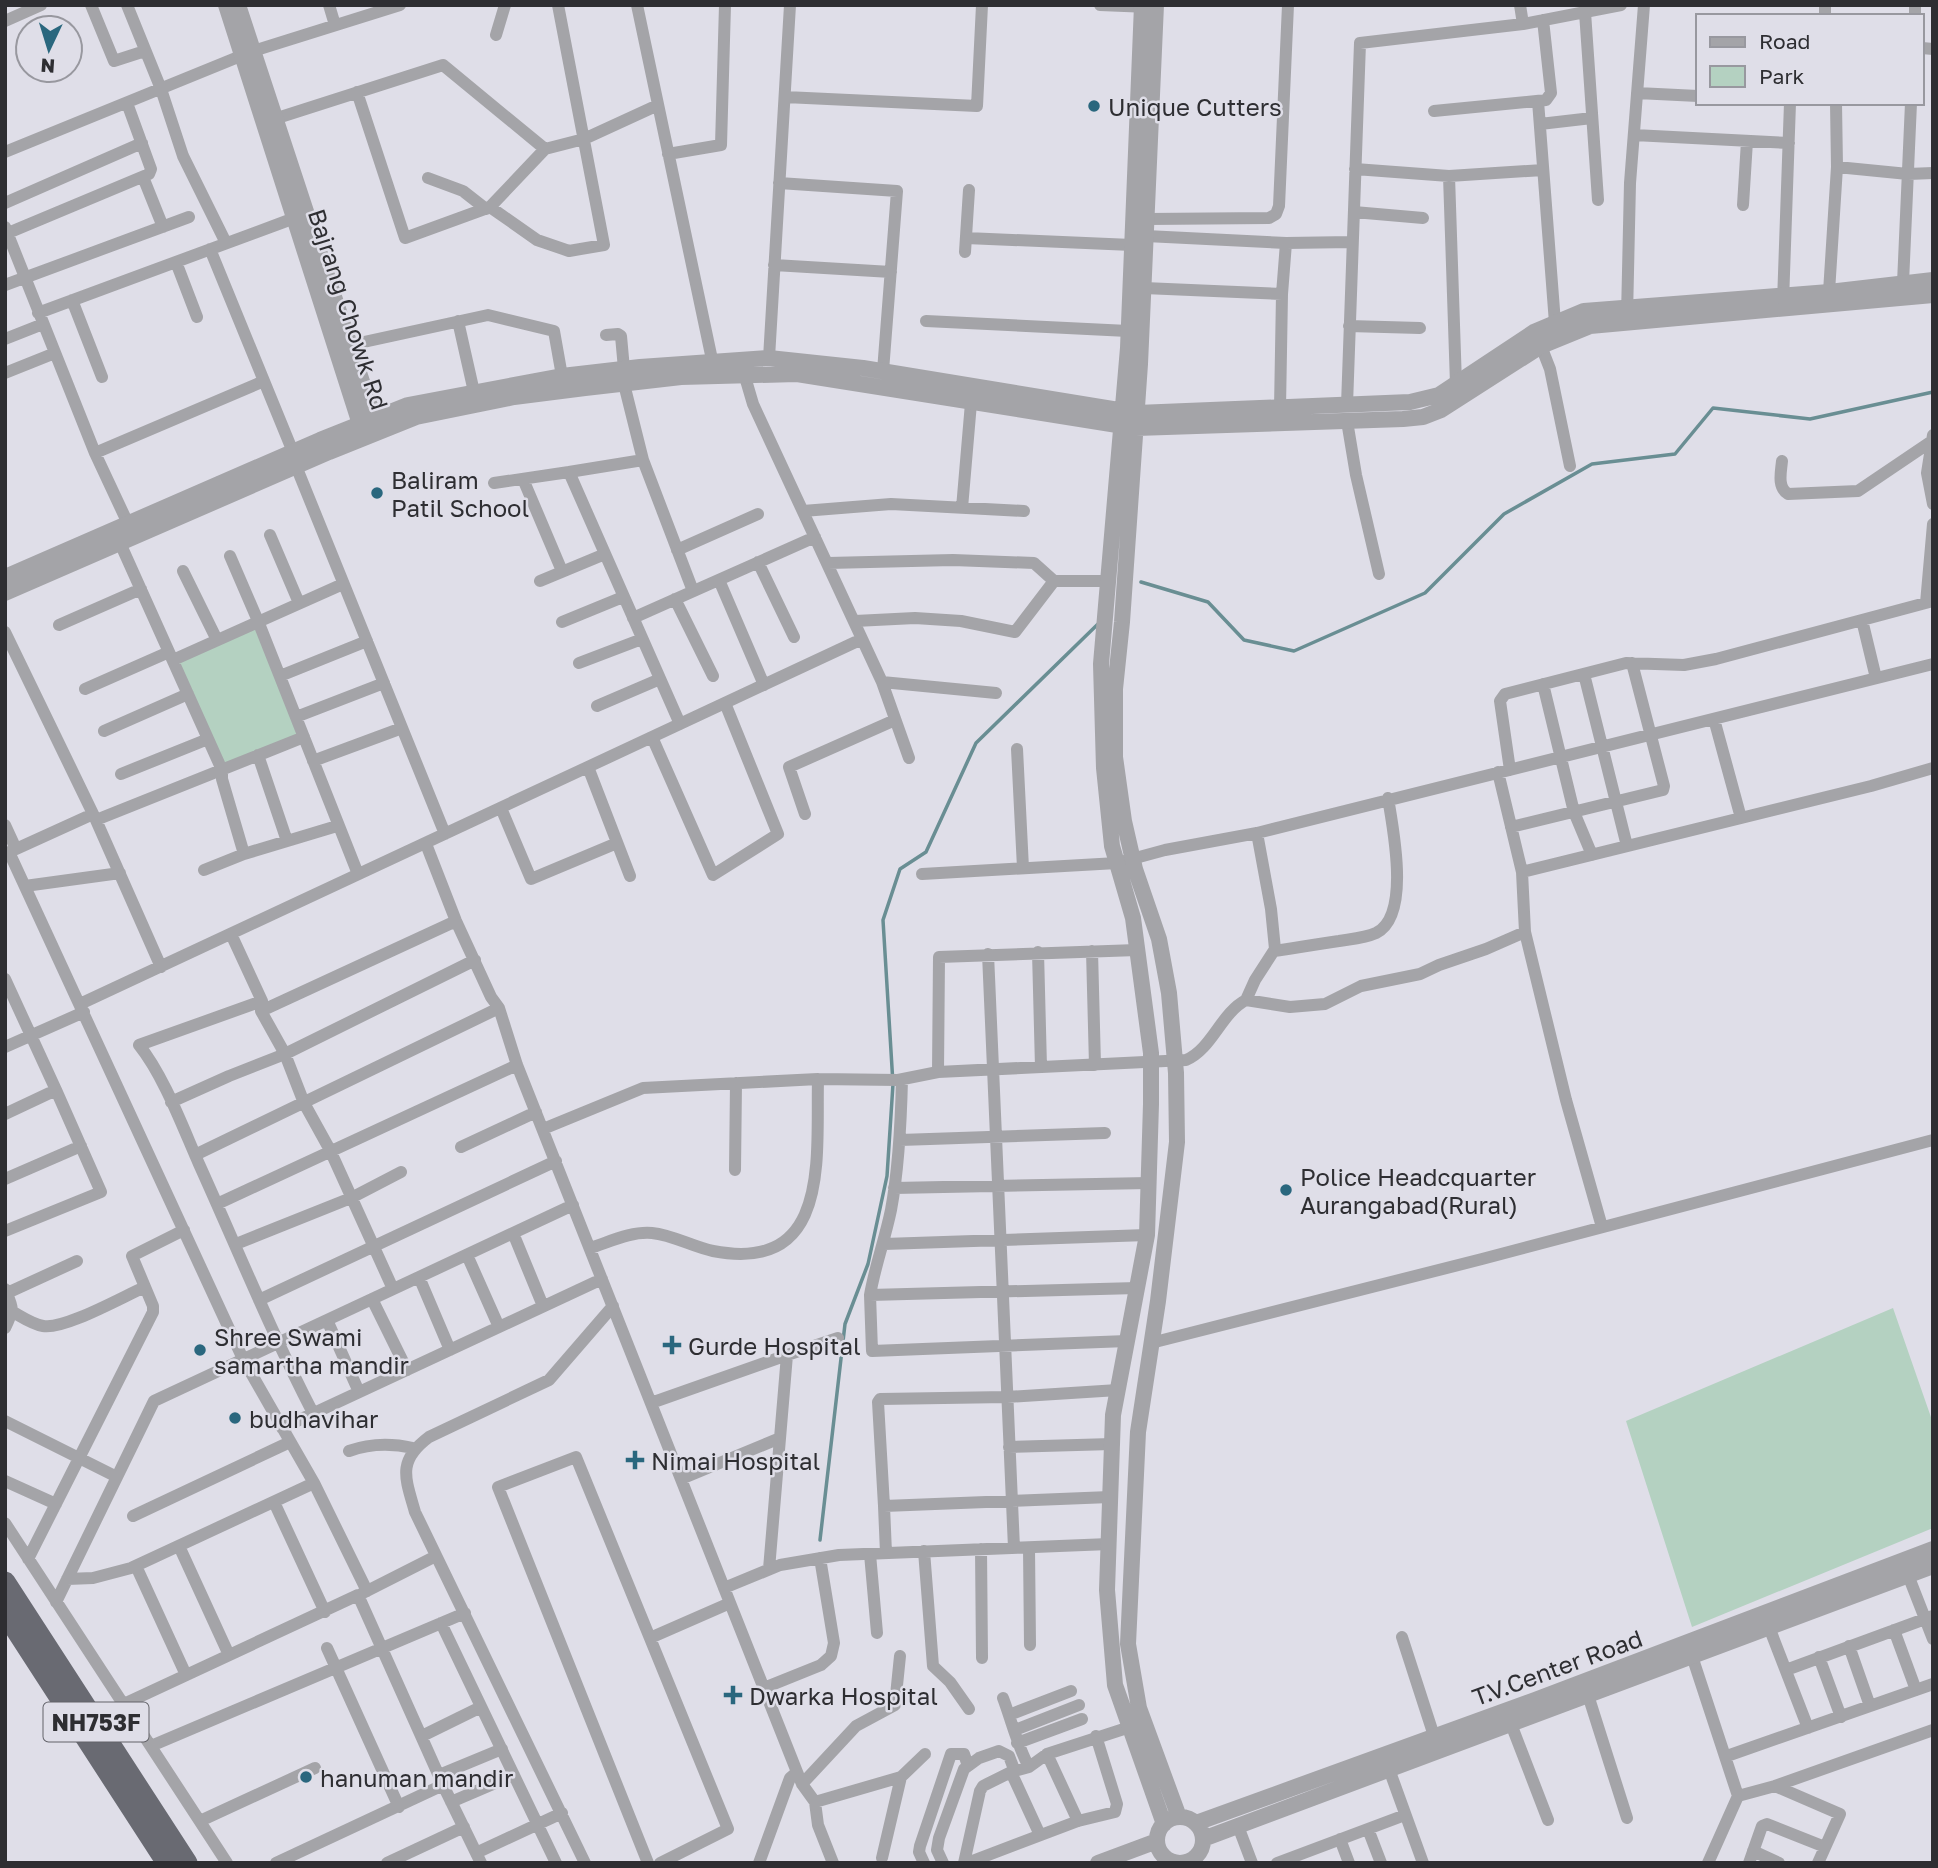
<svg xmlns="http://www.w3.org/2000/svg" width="1938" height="1868" viewBox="0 0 1938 1868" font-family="'Golos Text',sans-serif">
	<rect width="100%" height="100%" fill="#dfdee8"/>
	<path fill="#b4d1c1" d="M256,627L298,734L225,764L179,663Z
		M1893,1308L1933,1423V1528L1692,1627L1626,1421Z"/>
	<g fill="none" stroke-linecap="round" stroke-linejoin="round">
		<path stroke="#698e93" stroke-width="3.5" d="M1141,582L1208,602L1244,640L1294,651L1425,593L1504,514L1592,464L1675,454L1713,408L1810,419L1933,392
			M820,1540L845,1324L868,1264L887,1176L893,1084L883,920L900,869L926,852L976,743L1098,624"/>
		<path stroke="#a4a4a8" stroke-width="12" d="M91,5L114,61L145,51
			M127,5L161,89L183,156L226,243
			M329,5L335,25
			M637,5L714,369
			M1100,5L1149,7
			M1520,5L1523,24
			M1585,12L1598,200
			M1825,16V5
			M1915,16V5
			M5,21L41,5
			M496,35L505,5
			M1922,48L1933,49
			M357,92L405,238L490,207L545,149L584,139L658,105
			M1637,93L1698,96
			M785,97L977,106L982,5
			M1538,101L1555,323
			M1434,111L1546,100L1551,93L1543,20
			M268,121L443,65L545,149
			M1540,124L1592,118
			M1634,135L1789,143
			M5,152L253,51L400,5
			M668,154L721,145L725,5
			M1837,167L1908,174L1933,173
			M1355,169L1449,176
			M143,177L163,227
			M428,178L463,191L486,209
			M779,183L897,191L883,371
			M5,203L142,143
			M1743,205L1747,141
			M490,207L537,240L569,251L604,245L558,5
			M1354,212L1423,218
			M1147,219L1269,218L1276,214L1279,206L1288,5
			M5,227L95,453L131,530
			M8,233L149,174L151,169L127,103
			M1146,236L1286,243
			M966,238L1132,245
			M210,249L293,452L296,466L445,834
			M965,252L969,190
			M176,262L197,317
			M774,265L891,272
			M1903,283L1911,103
			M5,285L189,217
			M1144,288L1282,294L1280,408
			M1829,292L1837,167L1836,103
			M1282,294L1286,243L1352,242
			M72,300L102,377
			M1783,302L1790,103
			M38,313L300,216
			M1627,316L1630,183L1644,5
			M458,321L474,392
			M926,321L1128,331
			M1349,326L1420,328
			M606,335L618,334L621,336L624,369
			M5,339L43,324
			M350,345L488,315L554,331L562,376
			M1541,346L1550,369L1570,466
			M769,358L790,5
			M743,370L753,404L882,682L909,758
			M5,373L55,353
			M624,384L643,460L693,591
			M1456,384L1449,176L1543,170
			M1347,405L1360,43L1523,24L1621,5
			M1347,421L1356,475L1379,574
			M1933,435L1927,473L1933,504
			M95,453L264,381
			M643,460L569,472L680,724
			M1782,461C1781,472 1777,487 1788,494L1858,491L1932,441
			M523,479L562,571
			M494,483L569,472
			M962,508L971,403
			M803,511L891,504L1024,511
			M270,535L299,603
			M120,543L222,770V779L244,854
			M677,550L758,514
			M230,556L258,621L358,874
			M758,562L794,637
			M828,563L953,560L1034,563L1054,581L1015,632L961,621L915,618L855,621
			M183,571L217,640
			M719,580L764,685
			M540,581L605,554
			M1054,581H1108
			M675,599L713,676
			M1926,603L1933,524
			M633,618L815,537
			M1862,620L1876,678
			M562,622L623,597
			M59,625L141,589
			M5,632L96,820L161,967
			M173,660L343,584
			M579,663L642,639
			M1584,674L1627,846
			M280,676L367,641
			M882,682L996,693
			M1543,684L1574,812L1592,855
			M85,689L169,652
			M597,706L660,679
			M296,717L384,683
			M1714,719L1741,818
			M104,731L188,694
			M652,737L713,875L778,834L725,703
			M1017,749L1023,868
			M258,755L287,841
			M313,761L402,728
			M588,767L630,876
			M1510,770L1500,701L1505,694L1626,663L1684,665L1716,659L1933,601
			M1498,772L1522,872L1525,932L1566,1100L1602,1227
			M121,774L208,739
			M501,808L531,879L617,843
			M805,814L789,767L895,720
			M96,820L304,737
			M5,825L16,849L93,814
			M1511,827L1663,790L1664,786L1632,663
			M426,844L456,921L491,997L499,1008L517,1065L797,1772L802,1784L815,1802L818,1825L833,1863
			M9,852L243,1359L314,1483L367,1591
			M204,870L244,854L337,826
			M1522,872L1871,786L1933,768
			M922,874L1117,863L1165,850L1257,833L1933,664
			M25,886L120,873
			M231,934L262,1001L261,1011L285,1054L304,1103L330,1150L393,1289
			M1092,951L1095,1065
			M1274,951C1295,948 1317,944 1339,941C1351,939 1365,938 1376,933C1411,916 1393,829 1388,798
			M1038,952L1041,1067
			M988,954L1014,1548
			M5,979L56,1090L5,1114
			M1246,1000L1255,980L1275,949L1271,909L1257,833
			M262,1001L139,1045C164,1076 183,1128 199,1164C237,1248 271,1332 313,1413
			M80,1004L862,639
			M261,1011L456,921
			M5,1047L84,1012
			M938,1072L939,957L1137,950
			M171,1102L229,1076L285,1054L475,960
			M543,1129L643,1088L818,1079L898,1080L938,1072L1186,1060C1212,1049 1221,1013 1246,1000L1290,1007L1325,1004L1361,986L1420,974L1439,965L1486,949L1525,932
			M900,1140L1105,1133
			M461,1147L536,1112
			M195,1155L499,1008
			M735,1170L736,1083
			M5,1179L81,1146
			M894,1188L1149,1183
			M217,1204L517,1065
			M5,1231L101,1192L56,1090
			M513,1233L543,1306
			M236,1244L351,1198L401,1172
			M884,1244L1147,1235
			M590,1248C609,1242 632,1231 652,1233C673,1235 693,1247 713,1251C832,1274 816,1156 818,1079
			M467,1255L499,1327
			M419,1277L450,1350
			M5,1289C13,1308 15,1308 5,1328
			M5,1294L77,1261
			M870,1295C875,1266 885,1239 891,1210C899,1167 901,1123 902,1079
			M372,1299L407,1370
			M259,1300L556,1161
			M13,1312C22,1317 32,1324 43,1326C64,1330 122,1297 145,1287
			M327,1320L359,1392
			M1127,1341L872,1351L870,1295L1137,1288
			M1151,1343L1482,1259L1933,1140
			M787,1355L838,1338
			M651,1403L787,1355L769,1569
			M5,1421L117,1477
			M282,1428L602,1279
			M1009,1447L1112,1444
			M349,1451C371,1443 391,1443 413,1448
			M681,1479L780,1438
			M5,1481L56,1504
			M274,1502L325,1612
			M884,1506L878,1402L880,1399L1007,1397L1118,1390
			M133,1516L290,1442
			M5,1523L227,1863
			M179,1546L229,1655
			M1029,1548L1030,1645
			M981,1549L982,1658
			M924,1551L933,1666L950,1682L969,1709
			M886,1553L884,1506L1110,1497
			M870,1554L877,1633
			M28,1559L153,1312V1306L132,1256L184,1230
			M136,1566L186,1675
			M1908,1575L1933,1639
			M67,1579L93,1578L131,1568L314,1483
			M724,1588L780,1565L839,1555L1109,1544
			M361,1594L436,1556
			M56,1602L154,1401L573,1205
			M441,1623L556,1863
			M1769,1627L1808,1728
			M1894,1630L1916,1690
			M1402,1637L1434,1736
			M650,1638L730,1603
			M1849,1646L1870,1706
			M327,1648L399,1807
			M1692,1656L1738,1796L1708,1863
			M1819,1657L1841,1717
			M1786,1670L1933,1616
			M764,1688L821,1665L831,1656L834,1643L820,1558
			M1588,1695L1627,1818
			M1003,1698C1012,1722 1017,1745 1029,1767
			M124,1704L358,1595L443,1785L481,1863
			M1009,1715L1071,1691
			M1511,1724L1548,1820
			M1015,1730L1079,1705
			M422,1736L481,1707
			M1017,1743L1082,1719
			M151,1746L465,1613
			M1047,1754L1078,1821
			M1727,1756L1933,1684
			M1389,1769L1423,1863
			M1011,1772L1040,1835
			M439,1775L502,1749
			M802,1784L856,1726L895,1705L900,1656
			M1775,1786L1840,1814L1818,1863
			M1738,1796L1775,1786L1933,1730
			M451,1802L514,1775
			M815,1802L901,1777
			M200,1821L315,1768
			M1238,1826L1252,1863
			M1368,1829L1381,1863
			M1340,1839L1349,1863
			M1753,1851L1779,1863
			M476,1853L562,1813
			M882,1858L901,1777L925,1754
			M276,1863L443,1785
			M387,1863L464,1827
			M585,1863L415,1512C405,1477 397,1461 429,1437L549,1380L613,1306
			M648,1863L498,1487L576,1457L728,1829L660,1863
			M759,1863L790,1778L797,1772
			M924,1863L919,1852L920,1846L951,1754H964L968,1766
			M943,1863L937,1850L939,1838L964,1769L979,1758L999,1751L1009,1756L1015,1772
			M964,1863L980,1791L983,1786L1011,1772L1029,1767L1047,1754L1130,1727
			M967,1863L1078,1821L1115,1812L1117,1804L1096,1736
			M1277,1863L1405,1815
			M1749,1863L1762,1826L1767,1824L1825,1847"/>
		<path stroke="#a4a4a8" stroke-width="16" d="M226,5L360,424L366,428
			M238,5L374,418V429
			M1142,5L1128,348L1101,664L1104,768L1112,846L1133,918L1151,1053V1104L1147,1235L1113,1415L1107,1590L1115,1685L1164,1824
			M1156,5L1140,364L1122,622L1115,689V757L1124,821L1135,869L1159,939L1169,993L1176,1073L1177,1142L1158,1301L1138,1432L1128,1644L1139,1708L1179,1817
			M5,577L320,440L408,405L562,376L640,367L769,358L863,368L1137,413L1410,402L1439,395L1534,332L1584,311L1829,292L1933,280
			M5,593L329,452L416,417L514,397L585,388L681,377L797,374L1136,428L1403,419L1423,417L1441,410L1541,346L1590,326L1933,295
			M1157 1840a23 23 0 1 1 46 0a23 23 0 1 1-46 0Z
			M1196,1823L1535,1700L1933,1549
			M1203,1839L1933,1566
			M1098,1863L1157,1841"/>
		<path stroke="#696a72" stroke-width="21" d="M5,1582L187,1863
			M5,1613L167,1863"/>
	</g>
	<g fill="#2a677e" stroke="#dfdee8" stroke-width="2.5">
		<circle cx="1094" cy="106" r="7"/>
		<circle cx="377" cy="493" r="7"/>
		<circle cx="1286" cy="1190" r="7"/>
		<path d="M668.5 1334.5h7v7h7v7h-7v7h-7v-7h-7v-7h7z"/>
		<circle cx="200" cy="1350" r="7"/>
		<circle cx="235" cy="1418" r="7"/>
		<path d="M631.5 1449.5h7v7h7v7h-7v7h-7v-7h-7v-7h7z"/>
		<path d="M729.5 1684.5h7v7h7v7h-7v7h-7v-7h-7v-7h7z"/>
		<circle cx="306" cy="1777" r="7"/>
	</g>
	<g text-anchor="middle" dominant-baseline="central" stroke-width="5" stroke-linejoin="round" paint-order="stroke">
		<rect fill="#dfdee8" stroke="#636369" stroke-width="2" x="43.5" y="1702.5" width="105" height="39" rx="5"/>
		<g font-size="23" font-weight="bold" fill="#2e2e32">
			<text x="96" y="1722">NH753F</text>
		</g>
		<g font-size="24" fill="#2e2e32" stroke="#dfdee8" text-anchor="start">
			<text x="1108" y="106">Unique Cutters</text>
			<text x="391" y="479">Baliram<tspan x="391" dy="28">Patil School</tspan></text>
			<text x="1300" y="1176">Police Headcquarter<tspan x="1300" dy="28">Aurangabad(Rural)</tspan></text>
			<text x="214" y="1336">Shree Swami<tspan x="214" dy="28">samartha mandir</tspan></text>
			<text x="688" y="1345">Gurde Hospital</text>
			<text x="249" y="1418">budhavihar</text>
			<text x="651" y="1460">Nimai Hospital</text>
			<text x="749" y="1695">Dwarka Hospital</text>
			<text x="320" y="1777">hanuman mandir</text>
		</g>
		<g font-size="24" fill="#2e2e32" stroke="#dfdee8">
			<text transform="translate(349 309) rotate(72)">Bajrang Chowk Rd</text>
			<text transform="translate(1557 1667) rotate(-20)">T.V.Center Road</text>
		</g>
	</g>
	<rect width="1938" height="1868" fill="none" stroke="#2e2e32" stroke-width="14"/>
	<rect x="1696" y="14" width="228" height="91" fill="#dfdee8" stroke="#98989f" stroke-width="2"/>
	<rect x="1710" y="37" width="35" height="10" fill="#a4a4a8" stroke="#98989f" stroke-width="2"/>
	<text x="1759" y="49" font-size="21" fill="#2e2e32">Road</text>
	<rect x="1710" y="66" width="35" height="21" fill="#b4d1c1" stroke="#98989f" stroke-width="2"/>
	<text x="1759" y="84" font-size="21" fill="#2e2e32">Park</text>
	<g transform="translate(49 49) rotate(184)"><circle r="33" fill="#dfdee8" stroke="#98989f" stroke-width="2"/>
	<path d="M0-5L12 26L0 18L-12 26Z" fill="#2a677e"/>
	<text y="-10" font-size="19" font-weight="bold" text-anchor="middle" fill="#2e2e32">N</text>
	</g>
</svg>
